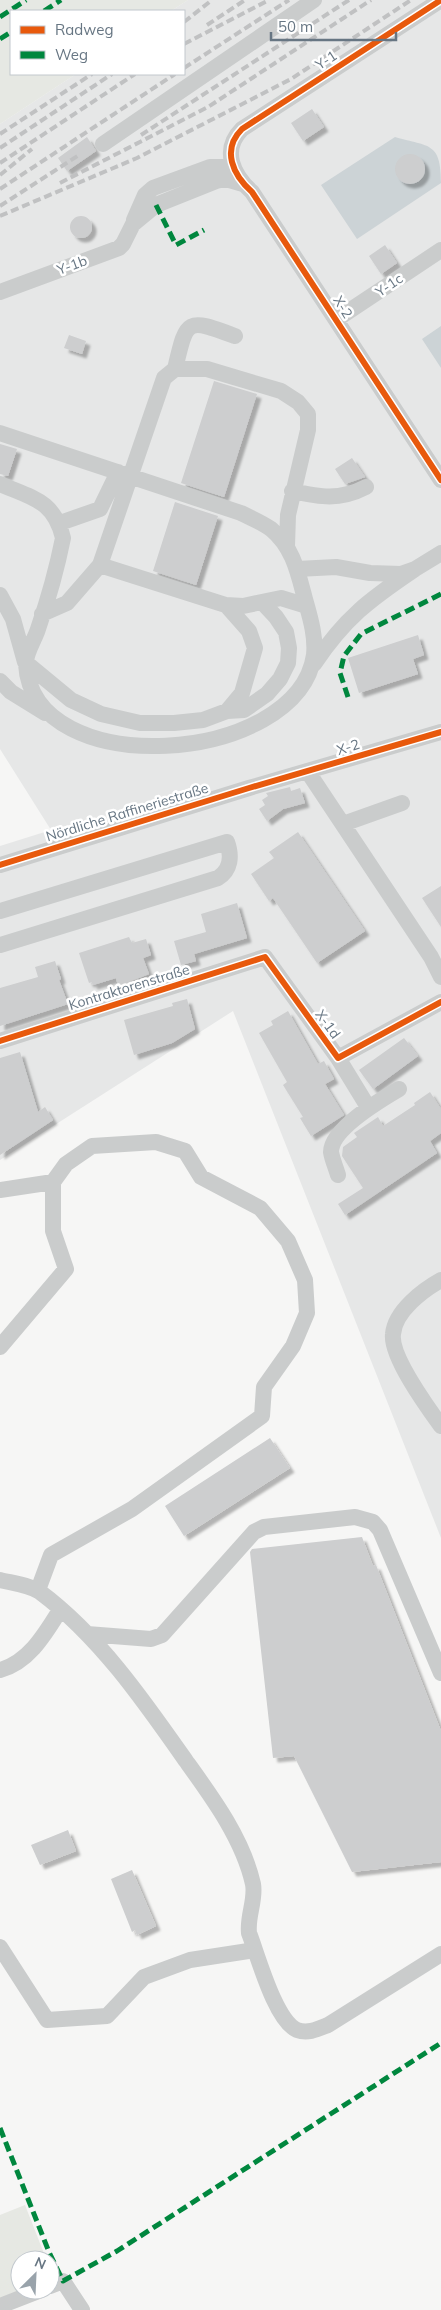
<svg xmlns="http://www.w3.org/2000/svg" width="441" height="2310" viewBox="0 0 441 2310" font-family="Mulish,sans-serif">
	<defs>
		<filter id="shadow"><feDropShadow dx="4.5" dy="4.5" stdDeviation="1" flood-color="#0004"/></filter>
	</defs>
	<rect width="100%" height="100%" fill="#f6f6f5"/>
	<path fill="#e6e7e7" d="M188,0H441V1538L233,1011L0,1160V846L51,830L0,749V124L76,74H184V11H171Z"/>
	<path fill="#e6e8e3" d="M0,0H188L171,11H11V74H76L0,124Z
		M25,2205L45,2256L44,2260H20V2290L0,2300V2215Z"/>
	<path fill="#ccd3d6" d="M395,137C430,147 441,142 441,183L357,239L321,185Z
		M441,326V368L422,339Z"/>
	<path fill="#cdcecf" filter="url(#shadow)" d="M312,109L324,127L303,141L291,123Z
		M87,137L96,151L67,171L58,158Z
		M395 169a15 15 0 1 1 30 0a15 15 0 1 1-30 0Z
		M70 227a11 11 0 1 1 22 0a11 11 0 1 1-22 0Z
		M385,245L397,263L381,274L369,256Z
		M69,335L86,341L82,354L64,348Z
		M214,381L257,394L224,497L181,483Z
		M0,444L17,449L8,476L0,474Z
		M352,458L365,477L345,484L335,469Z
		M175,502L218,516L196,585L153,571Z
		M418,635L424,655L413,659L418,674L359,693L348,658Z
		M290,787L291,791L300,788L305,803L283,809L267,821L259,809L265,805L262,800L268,796L266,793Z
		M298,832L365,931L317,963L273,898L269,901L251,874L274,858L269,852Z
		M441,886V927L422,898Z
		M237,903L247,938L194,954L196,961L181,965L174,941L206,932L201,914Z
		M129,937L132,943L146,939L151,955L143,958L149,974L118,986L116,978L93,985L92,982L89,983L79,953Z
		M55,961L61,979L59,980L68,1004L0,1026V988L38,977L35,967Z
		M187,999L195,1029L172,1043L134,1055L124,1020L173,1006L172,1003Z
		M288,1011L318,1064L324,1061L334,1079L325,1084L344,1115L311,1136L300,1118L303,1117L283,1085L287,1082L259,1033L273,1025L271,1021Z
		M404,1038L418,1056L373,1089L359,1070Z
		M20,1052L38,1112L45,1107L53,1120L0,1155V1058Z
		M430,1092L441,1109V1133L430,1141L437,1153L345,1215L338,1204L363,1188L342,1156L343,1147L357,1137L354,1133L378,1117L383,1126L415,1105L414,1103Z
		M270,1438L290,1468L184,1536L165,1506Z
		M362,1537L373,1566L376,1565L441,1731V1862L352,1872L294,1756L273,1758L250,1552L252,1549Z
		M68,1830L76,1851L40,1865L31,1845Z
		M132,1870L156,1926L137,1935L135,1930L132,1932L111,1879Z"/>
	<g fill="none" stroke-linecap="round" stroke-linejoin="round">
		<path stroke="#cacccc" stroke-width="16" d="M441,0L242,129C221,150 233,175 252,192L441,480
			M103,144L314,0
			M134,220L145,195L153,188L210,167H223L235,173
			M0,292L119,248L123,244L133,224L156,205L216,181L226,179L243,184
			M337,319L441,250
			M175,369C187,318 186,318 235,336
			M0,433L241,513C251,518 263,523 271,529C293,547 298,573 305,599C310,617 316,636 314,655C298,765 32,784 26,664C25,654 35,639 38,629C48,600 57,568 63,538C54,500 32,498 0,484
			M292,491C320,497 339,501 366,487
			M60,523L100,509L118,472
			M100,565L226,605L243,606L281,598L307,606
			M297,569L336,567L370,573L401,574L415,569L441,553
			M0,595L13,619L25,662L71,700L101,714L140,723H174L203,720L227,711L244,710L267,694L280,679L288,663L289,648L286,632L276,617L262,602
			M226,605L249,631L255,648L242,693L227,711
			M42,614L67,603L100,565L164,378L175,369H207L281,391L298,402L308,414V430L288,515L287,546
			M314,664C345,618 369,600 415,569
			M0,681L11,692L45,713
			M308,772L431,957L441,977
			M343,824L402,803
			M0,865L249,788L441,732
			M0,911L227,842C232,856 231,870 218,878L0,945
			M0,1041L265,957L338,1058L441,1002
			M338,1058L368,1107
			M338,1175C336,1168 332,1159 331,1152C331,1129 382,1099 399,1089
			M0,1190L53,1182
			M441,1280C423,1290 395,1311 393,1334C390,1356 428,1408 441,1426
			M0,1347L66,1269L53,1231V1182L66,1164L92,1146L156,1142L185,1151L201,1177L260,1208L288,1241L305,1280L307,1313L293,1346L264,1387L262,1416L132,1509L51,1555L38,1590
			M0,1580C12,1583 30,1585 40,1592C99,1636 144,1701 186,1761C212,1797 243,1839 253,1884C256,1900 247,1916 249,1933C258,1956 275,2020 297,2030C308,2034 318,2029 328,2025L441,1954
			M87,1634L151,1639L162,1635L254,1532L264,1527L355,1517L373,1522L380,1530L441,1673
			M0,1670C29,1662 45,1634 60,1610
			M0,1947L47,2020L107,2016L144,1977L190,1960L255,1950
			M50,2286L63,2281L82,2310
			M0,2306L41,2290"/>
		<path stroke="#c0c1c2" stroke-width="4" stroke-dasharray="8 4" stroke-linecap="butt" d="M184,22L212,0
			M207,25L245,0
			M184,44L269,0
			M184,68L289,0
			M0,134L92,74
			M141,135L349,0
			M0,148L112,74
			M0,163L135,74
			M0,175L32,149
			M60,183L208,107L371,0
			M0,189L175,74
			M0,206L79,155
			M0,216L137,158L291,79L411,0"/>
		<path stroke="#00873e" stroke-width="5" stroke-dasharray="10 5" stroke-linecap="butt" d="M44,11L61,0
			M0,17L26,0
			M0,39L11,32
			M156,205L176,245L204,230
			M348,697L340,673L344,656L361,634L441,594
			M0,2128L49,2252L63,2281L117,2251L441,2043"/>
		<g stroke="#fff" stroke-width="9">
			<path id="cycleway" d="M441,0L242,129C221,150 233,175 252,192L441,480
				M0,865L249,788L441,732
				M0,1041L265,957L338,1058L441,1002"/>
		</g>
		<use href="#cycleway" stroke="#e8590c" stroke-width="6"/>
	</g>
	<g text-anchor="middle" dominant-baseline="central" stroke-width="5" stroke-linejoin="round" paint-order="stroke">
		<g font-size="14" fill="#677683" stroke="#fff">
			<text transform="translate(326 60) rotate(-33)">Y-1</text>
			<text transform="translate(72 265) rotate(-20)">Y-1b</text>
			<text transform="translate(389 285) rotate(-34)">Y-1c</text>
			<text transform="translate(343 307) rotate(58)">X-2</text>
			<text transform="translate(348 747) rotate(-17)">X-2</text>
			<text transform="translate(127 812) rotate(-17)">Nördliche Raffineriestraße</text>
			<text transform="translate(129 987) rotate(-17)">Kontraktorenstraße</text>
			<text transform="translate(328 1024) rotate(54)">X-1d</text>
		</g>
	</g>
	<rect x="10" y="10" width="175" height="65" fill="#ffffff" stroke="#c2c8cd"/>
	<rect x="20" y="26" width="25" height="8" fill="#e8590c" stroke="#c2c8cd"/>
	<text x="55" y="35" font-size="15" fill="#677683">Radweg</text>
	<rect x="20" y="51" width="25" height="8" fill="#00873e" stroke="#c2c8cd"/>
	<text x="55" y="60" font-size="15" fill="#677683">Weg</text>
	<g transform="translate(35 2275) rotate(24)"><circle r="24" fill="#ffffff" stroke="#c2c8cd"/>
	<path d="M0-4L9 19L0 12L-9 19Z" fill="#99a3ab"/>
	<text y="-8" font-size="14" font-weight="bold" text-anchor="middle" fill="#677683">N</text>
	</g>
	<path d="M271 32v8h125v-8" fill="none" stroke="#677683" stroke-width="2.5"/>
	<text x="278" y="32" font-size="15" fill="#677683" stroke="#ffffff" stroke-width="4" paint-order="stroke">50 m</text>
</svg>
